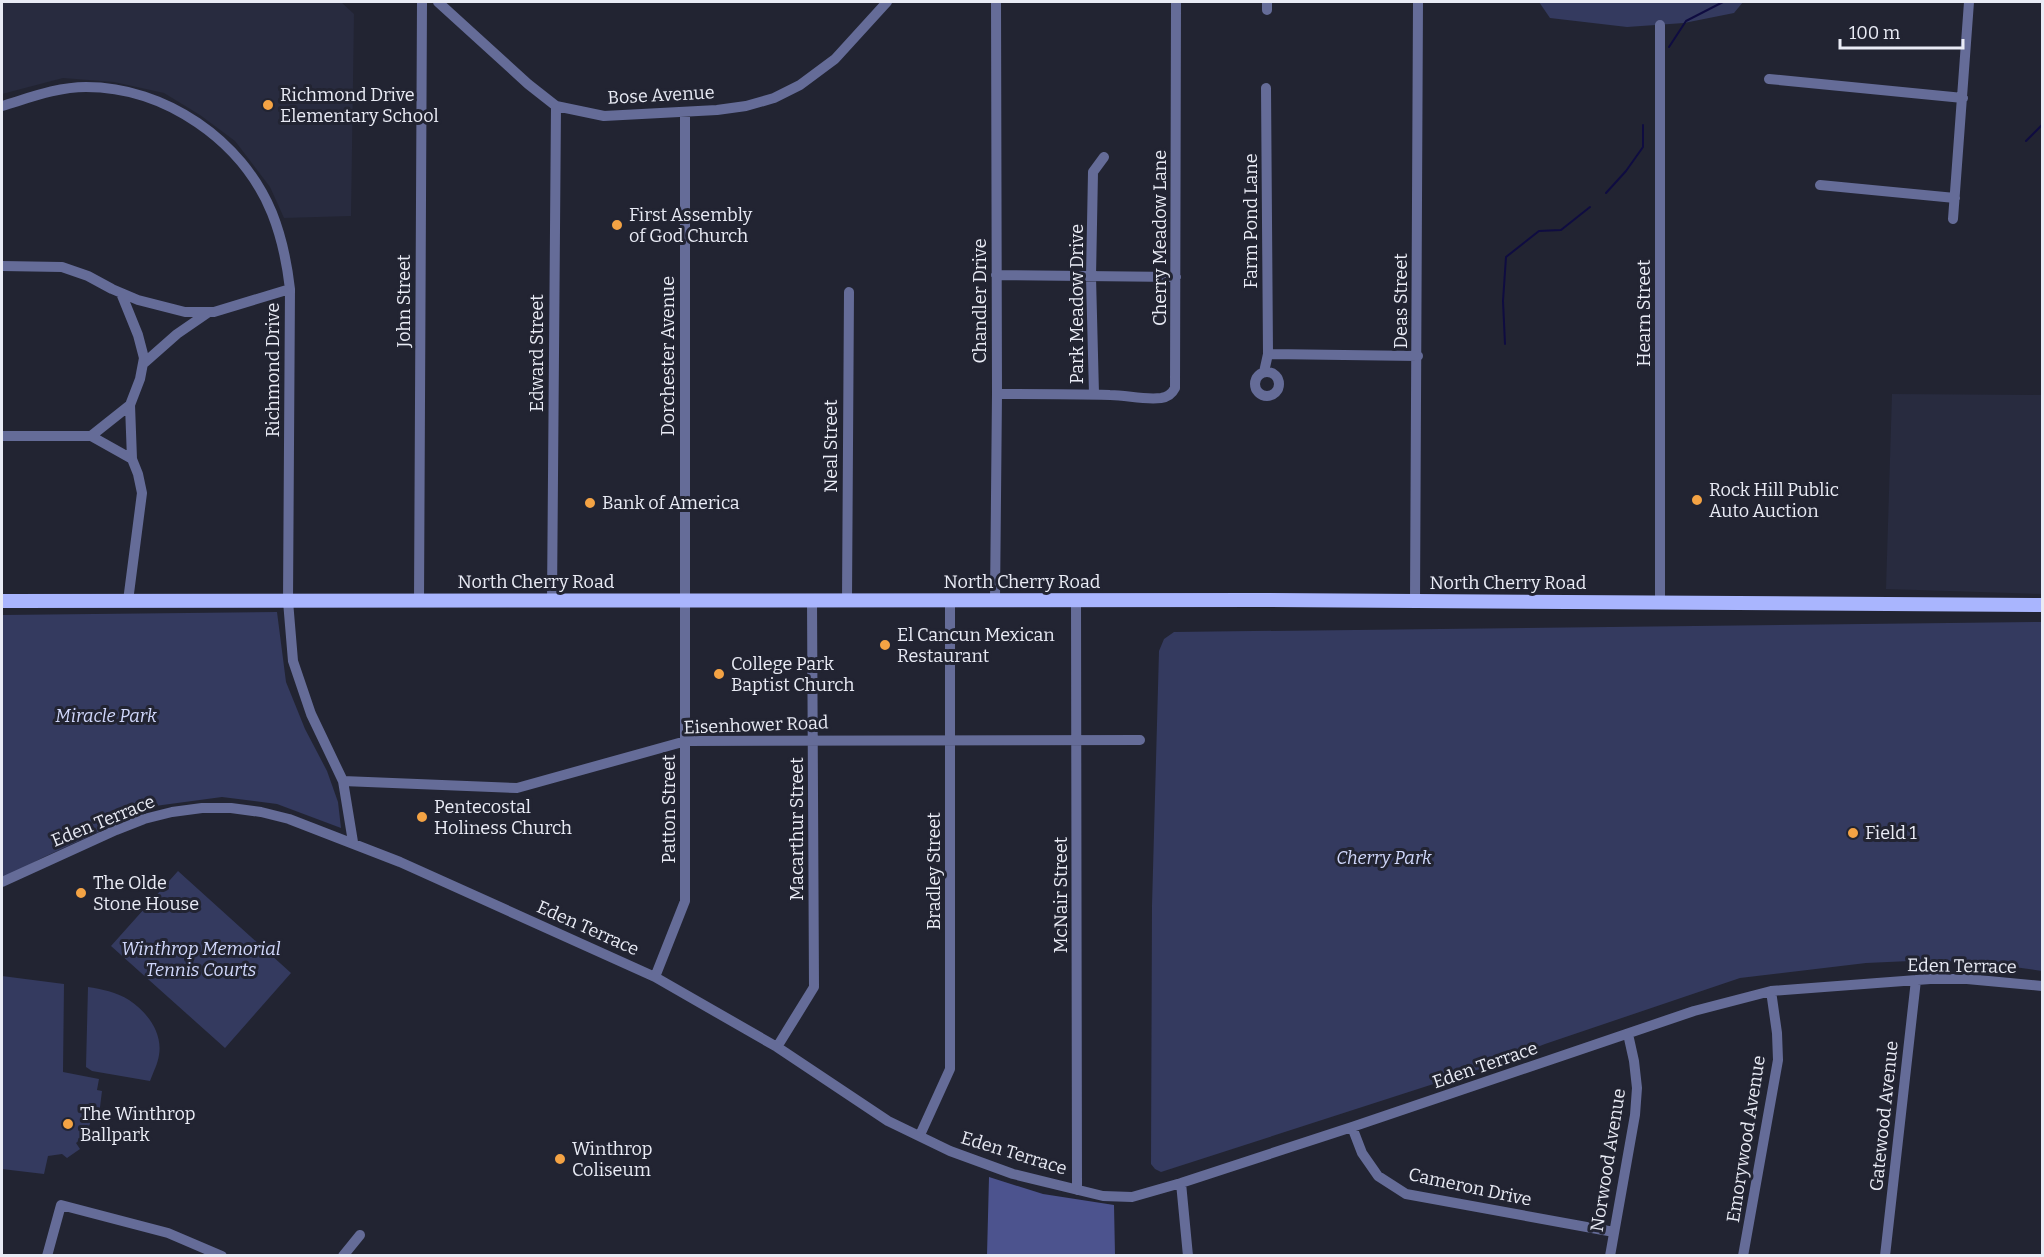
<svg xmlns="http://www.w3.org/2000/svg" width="2044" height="1257" viewBox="0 0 2044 1257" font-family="Bitter,serif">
	<rect width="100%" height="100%" fill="#222432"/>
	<path fill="#282b3f" d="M2,2H341L354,14L351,216L284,218L270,187L235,141L200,115L164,93L114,82L63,78L2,94Z
		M1892,394L2042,395V594L1886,589Z"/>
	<path fill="#343a5f" d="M1539,2H1743L1734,13L1684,23L1627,27L1550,18Z
		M277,612L286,682L305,729L327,771L338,802L341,828L277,804L222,797L155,806L42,858L2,879V615Z
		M2042,622V971L1993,964L1932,960L1866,963L1740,978L1545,1044L1483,1068L1161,1172L1155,1169L1151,1164L1152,906L1159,651L1164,639L1174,632Z
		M178,871L291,973L225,1048L111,946Z
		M2,976L64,984L63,1072L99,1079L97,1090L102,1091L98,1123L91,1121L86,1134L76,1143L80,1149L67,1158L62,1154L48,1156L44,1174L2,1169Z
		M88,987C101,989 117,992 129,1000C146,1011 163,1032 159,1055C158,1063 153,1073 150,1081L92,1071L86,1067Z"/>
	<path fill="#4c538e" d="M989,1177L1043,1194L1114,1205L1115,1255H987Z"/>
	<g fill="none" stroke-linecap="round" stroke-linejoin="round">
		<path stroke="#0f0c41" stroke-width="2" d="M1669,47L1686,21L1723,2
			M2026,141L2042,125
			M1606,193L1626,171L1643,147V125
			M1505,344L1503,301L1506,257L1539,231L1561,230L1590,207"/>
		<path stroke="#656c98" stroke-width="10" d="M438,2L528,84L556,106L604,116L717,110L746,106L774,98L800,85L835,59L887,2
			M1267,2V10
			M1660,25V602
			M1769,79L1963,98
			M2,106C29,98 57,87 86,87C165,87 242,140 272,213C282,238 287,263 290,289L288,601L293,661L311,714L343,781L353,842
			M1820,185L1955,198
			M1953,219L1969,2
			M2,266L62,267L88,276L112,289L138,300L185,312H214L290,289
			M996,275L1176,277
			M1268,354L1418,356
			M143,364L177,334L209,312
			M1264,372L1268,354L1266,88
			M1255 384a12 12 0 1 1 24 0a12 12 0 1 1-24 0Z
			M997,394C1035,394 1072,394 1110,395C1127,395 1143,400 1161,398C1168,397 1172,394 1175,388L1176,2
			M1094,394L1091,277L1093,172L1104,157
			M130,405L132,459
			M2,436H91L132,459L138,474L142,493L128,601
			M91,436L130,405L140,379L144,358L138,335L121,293
			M552,600L556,106
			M847,600L849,292
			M995,600L997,394L996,2
			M1076,600L1077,1190
			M419,601L422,2
			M1415,601L1418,2
			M343,781L517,788L686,741L1140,740
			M2,882L116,830L144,819L172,812L202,808H231L261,812L289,819L400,862L655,977L777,1047L888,1121L950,1151L1013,1174L1103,1196L1132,1197L1181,1183L1352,1127L1694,1011L1771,991L1930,979H1967L2042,986
			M655,977L685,901V112
			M777,1047L814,987L812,600
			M1352,1127L1362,1153L1378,1176L1406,1194L1614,1232
			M920,1135L950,1069V601
			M1181,1183L1188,1256
			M47,1256L61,1205L168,1233L222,1256
			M343,1256L360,1235
			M1610,1256L1635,1115L1637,1088L1634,1061L1628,1034
			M1743,1256L1778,1060L1777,1033L1771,991
			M1885,1256L1916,980"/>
		<path stroke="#a9b5fe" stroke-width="14" d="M2,601L1263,600L2042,605"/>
	</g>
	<g fill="#f4a344" stroke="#222432" stroke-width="2">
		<circle cx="268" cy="105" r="6"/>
		<circle cx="617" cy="225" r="6"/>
		<circle cx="1697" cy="500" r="6"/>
		<circle cx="590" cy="503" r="6"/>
		<circle cx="885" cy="645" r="6"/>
		<circle cx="719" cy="674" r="6"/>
		<circle cx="422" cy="817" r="6"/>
		<circle cx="1853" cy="833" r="6"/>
		<circle cx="81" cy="893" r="6"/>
		<circle cx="68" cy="1124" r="6"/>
		<circle cx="560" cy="1159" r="6"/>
	</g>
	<g text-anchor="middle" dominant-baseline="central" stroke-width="6" stroke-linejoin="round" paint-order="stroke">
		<g font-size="18" fill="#e9ebf5" stroke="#222432" text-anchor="start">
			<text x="280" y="95">Richmond Drive<tspan x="280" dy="21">Elementary School</tspan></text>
			<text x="629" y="215">First Assembly<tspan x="629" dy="21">of God Church</tspan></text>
			<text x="1709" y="490">Rock Hill Public<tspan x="1709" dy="21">Auto Auction</tspan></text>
			<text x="602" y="503">Bank of America</text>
			<text x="897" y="635">El Cancun Mexican<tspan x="897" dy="21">Restaurant</tspan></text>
			<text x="731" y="664">College Park<tspan x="731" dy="21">Baptist Church</tspan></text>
			<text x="434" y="807">Pentecostal<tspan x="434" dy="21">Holiness Church</tspan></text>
			<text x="1865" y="833">Field 1</text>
			<text x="93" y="883">The Olde<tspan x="93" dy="21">Stone House</tspan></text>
			<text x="80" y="1114">The Winthrop<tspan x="80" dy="21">Ballpark</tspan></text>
			<text x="572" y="1149">Winthrop<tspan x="572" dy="21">Coliseum</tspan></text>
		</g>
		<g font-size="18" fill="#e9ebf5" stroke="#222432">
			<text transform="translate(661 95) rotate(-3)">Bose Avenue</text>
			<text transform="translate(1251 221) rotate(-90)">Farm Pond Lane</text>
			<text transform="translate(1160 238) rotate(-90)">Cherry Meadow Lane</text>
			<text transform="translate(404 301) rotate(-90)">John Street</text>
			<text transform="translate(980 301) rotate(-90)">Chandler Drive</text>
			<text transform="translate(1401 301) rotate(-90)">Deas Street</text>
			<text transform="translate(1077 304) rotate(-90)">Park Meadow Drive</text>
			<text transform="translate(1644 313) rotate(-90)">Hearn Street</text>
			<text transform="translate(537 353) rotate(-90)">Edward Street</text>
			<text transform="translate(668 356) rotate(-90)">Dorchester Avenue</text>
			<text transform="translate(273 370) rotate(-90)">Richmond Drive</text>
			<text transform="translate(831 446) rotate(-90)">Neal Street</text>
			<text x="536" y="582">North Cherry Road</text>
			<text x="1022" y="582">North Cherry Road</text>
			<text x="1508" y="583">North Cherry Road</text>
			<text transform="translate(756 725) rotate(-2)">Eisenhower Road</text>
			<text transform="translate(669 809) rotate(-90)">Patton Street</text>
			<text transform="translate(103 821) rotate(-22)">Eden Terrace</text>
			<text transform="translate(797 829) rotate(-90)">Macarthur Street</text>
			<text transform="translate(934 871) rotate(-90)">Bradley Street</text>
			<text transform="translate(1061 895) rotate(-90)">McNair Street</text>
			<text transform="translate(588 928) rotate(24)">Eden Terrace</text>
			<text transform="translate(1962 966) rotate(1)">Eden Terrace</text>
			<text transform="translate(1485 1065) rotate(-19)">Eden Terrace</text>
			<text transform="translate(1884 1116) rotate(-84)">Gatewood Avenue</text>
			<text transform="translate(1746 1139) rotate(-81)">Emorywood Avenue</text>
			<text transform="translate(1014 1153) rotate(17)">Eden Terrace</text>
			<text transform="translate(1608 1160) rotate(-81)">Norwood Avenue</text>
			<text transform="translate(1470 1187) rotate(12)">Cameron Drive</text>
		</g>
		<g font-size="18" font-style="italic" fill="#d1d8fc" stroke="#222432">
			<text x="106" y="716">Miracle Park</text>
			<text x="1384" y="858">Cherry Park</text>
			<text x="201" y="949">Winthrop Memorial<tspan x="201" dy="21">Tennis Courts</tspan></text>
		</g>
	</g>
	<rect width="2044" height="1257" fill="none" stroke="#e9ebf5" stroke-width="6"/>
	<path d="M1840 39v9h123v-9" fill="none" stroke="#e9ebf5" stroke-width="3"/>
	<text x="1849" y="39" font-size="18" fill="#e9ebf5" stroke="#222432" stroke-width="4.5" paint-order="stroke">100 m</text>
</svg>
